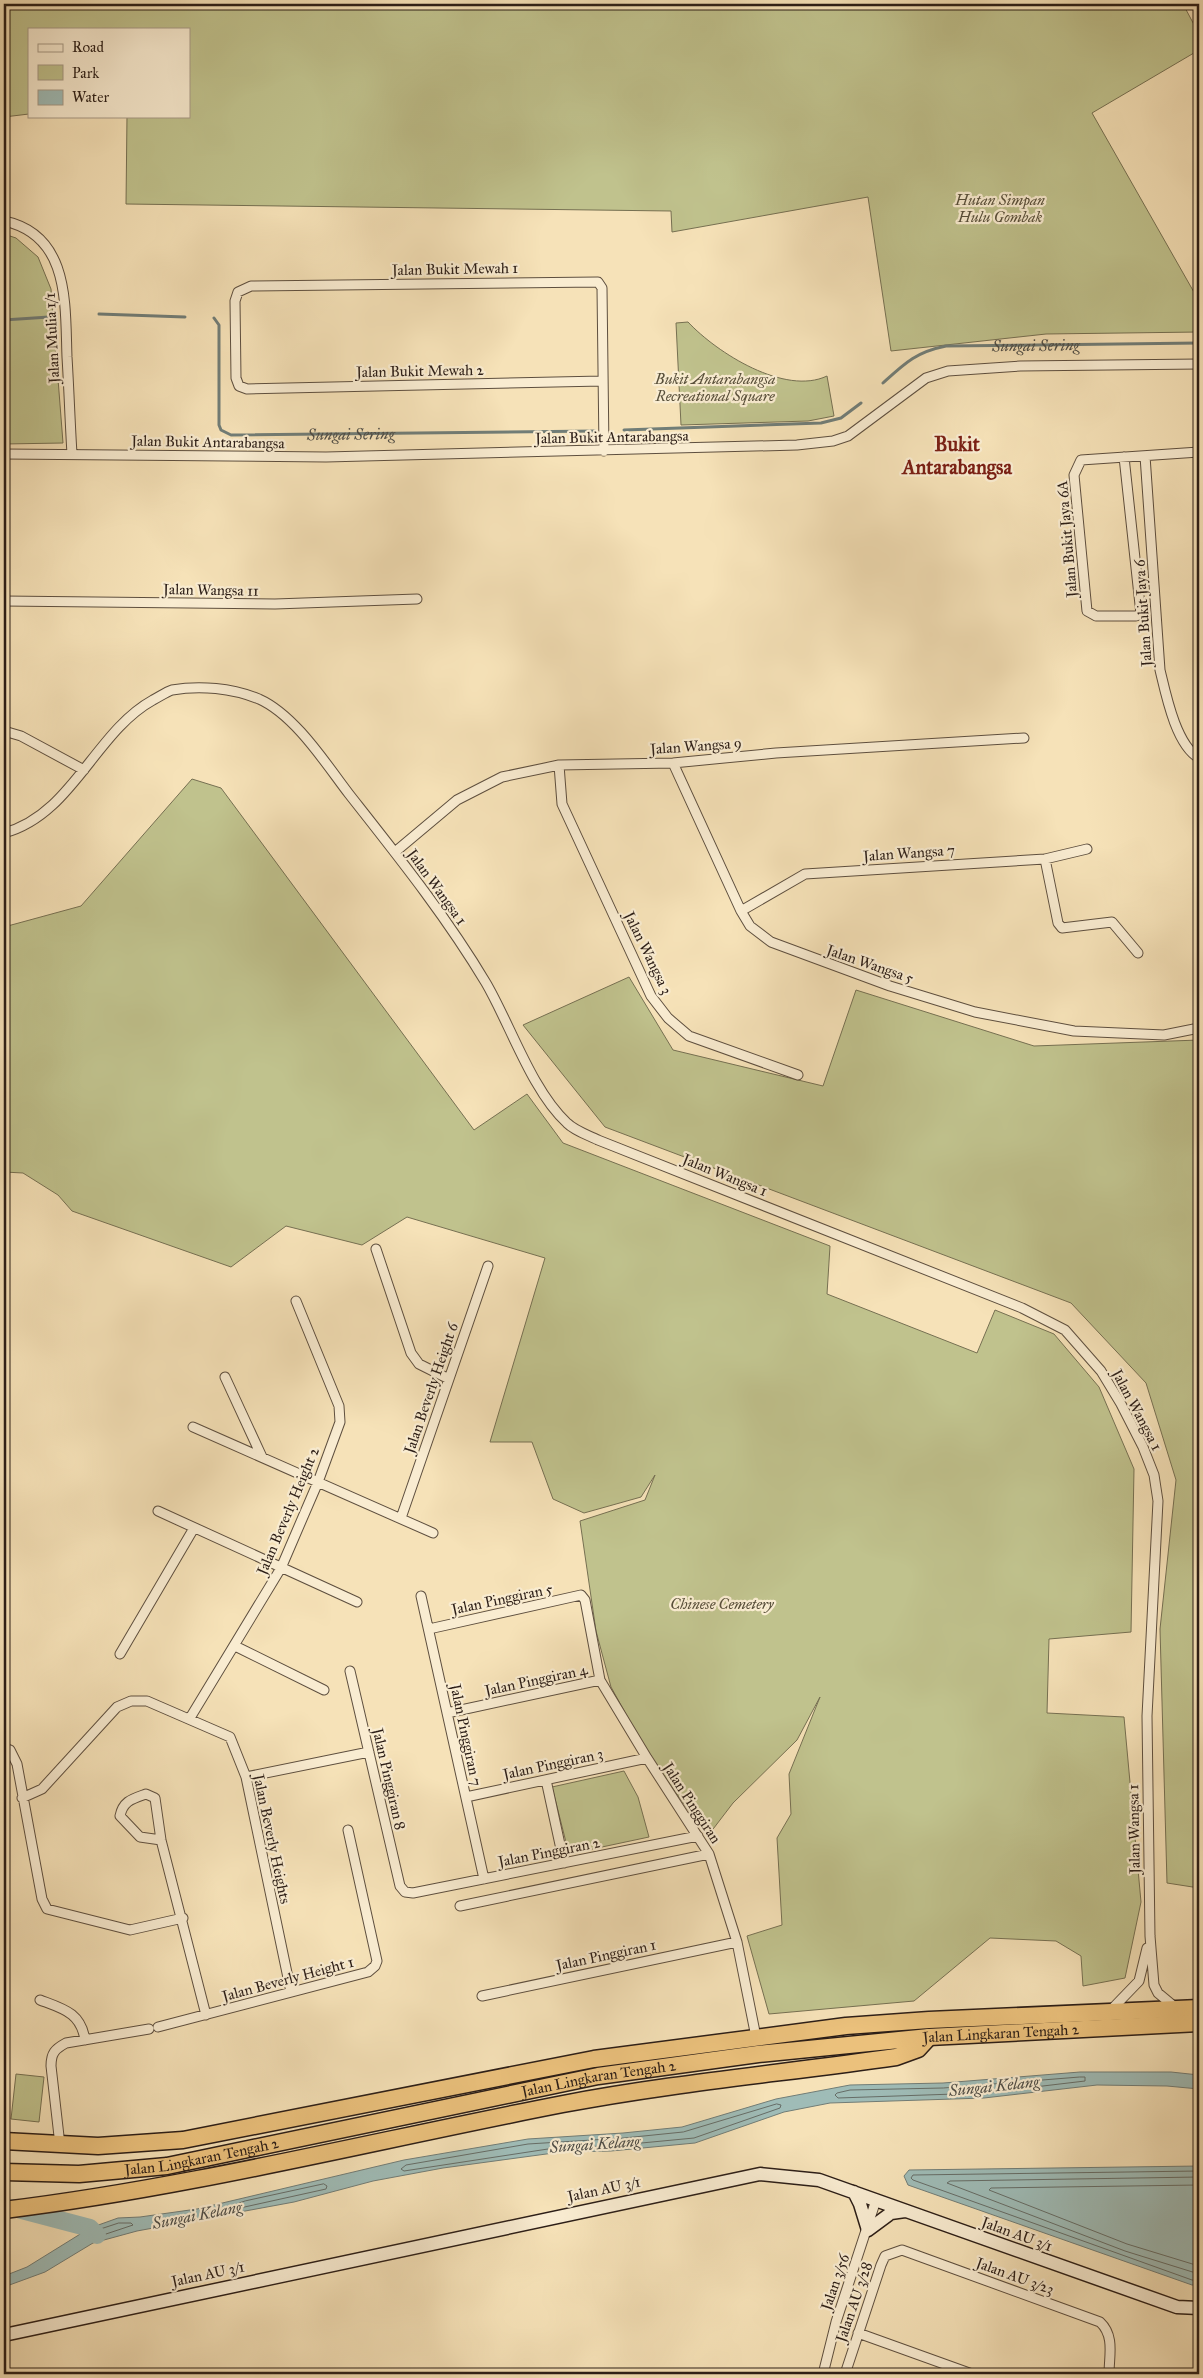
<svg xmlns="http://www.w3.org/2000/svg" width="1203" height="2378" viewBox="0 0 1203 2378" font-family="'IM FELL Great Primer',serif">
	<rect width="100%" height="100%" fill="#f6e2b8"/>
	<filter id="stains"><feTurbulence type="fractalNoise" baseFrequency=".004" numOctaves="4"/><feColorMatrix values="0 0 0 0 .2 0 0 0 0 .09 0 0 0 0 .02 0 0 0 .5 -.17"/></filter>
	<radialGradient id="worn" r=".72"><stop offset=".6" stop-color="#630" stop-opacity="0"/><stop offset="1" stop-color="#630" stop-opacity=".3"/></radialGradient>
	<path fill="#c0c28d" stroke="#767052" d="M4,4H1183L1199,34V50L1092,113L1199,301V332L1046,334L891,351L868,197L672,232L671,211L126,204L127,116H189V29H29V114L4,117Z
		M4,234L16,238L38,257L51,289L63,443L4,444Z
		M688,322C717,353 785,396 827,376L834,416L808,421L681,425L676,323Z
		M192,779L221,788L474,1130L527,1094L563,1143L830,1246L827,1294L977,1353L995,1310L1054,1334L1099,1387L1134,1469L1131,1632L1049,1639L1047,1713L1124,1717L1141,1902L1125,1978L1083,1986L1081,1956L1056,1941L990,1938L914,2001L769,2014L747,1936L782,1925L777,1838L791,1814L789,1774L820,1697L797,1740L733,1803L707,1837L644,1747L611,1687L596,1631L580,1521L645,1500L655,1475L641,1497L584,1513L553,1499L532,1442H490L545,1258L407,1217L362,1245L286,1226L231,1267L72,1211L58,1195L23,1173L4,1172V927L81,906Z
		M629,977L673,1050L823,1086L856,990L1034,1046L1199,1040V1888L1167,1883L1160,1629L1176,1480L1146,1383L1071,1303L605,1127L523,1025Z
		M624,1771L638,1797L649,1837L569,1854L552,1787Z
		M16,2074L44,2077L39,2122L11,2119Z"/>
	<path fill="#9fbcb7" stroke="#717d77" d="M1080,2072H1171L1199,2075V2089L1167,2086L1097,2085L984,2098L830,2103L784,2112L695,2143L611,2151L561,2152L443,2168L373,2181L294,2202L137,2231L93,2243L45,2272L4,2287V2276L27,2267L90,2228L118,2218L140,2217L197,2209L404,2160L528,2139L623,2133L682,2127L776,2099L850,2085L943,2083Z
		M1199,2166V2285H1192L908,2185L904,2176L909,2170Z"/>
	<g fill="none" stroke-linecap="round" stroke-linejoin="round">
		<path stroke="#666d67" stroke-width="1" d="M1080,2077H1085V2081L984,2093L838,2098L835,2095L837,2093L850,2090L943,2088Z
			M777,2104L781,2105L780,2108L694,2138L610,2146L561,2147L404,2171L401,2169L406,2165L528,2144L624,2138L683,2132Z
			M1199,2171L913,2175L911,2178L913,2180L1192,2280H1199
			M1199,2177L950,2181L947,2183L1125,2251L1199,2274
			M324,2184L327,2186L326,2189L240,2208L238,2206L239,2203L245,2201Z
			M1199,2185L991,2188L989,2190L1127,2244L1199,2266
			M119,2223H131L133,2225L91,2239L88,2237L92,2232Z"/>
		<g stroke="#717d77" stroke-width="3">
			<path d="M99,314L185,317"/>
			<path id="s1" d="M214,318L219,325V425L221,430L231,435L595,431"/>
			<path d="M4,320L49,317"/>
			<path id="s2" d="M883,383C905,363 916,352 946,346L1199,343"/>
			<path d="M624,430L821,423L841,418L861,403"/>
		</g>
		<path stroke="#9fbcb7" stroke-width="18" d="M14,2208L90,2228L97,2235"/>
		<g stroke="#5e4f3f" stroke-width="11">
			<path id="street" d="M4,221C70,235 65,304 67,357C69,389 70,422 72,454
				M602,381L247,389L239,386L236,378L235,301L238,292L251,286L598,282L602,288L604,451
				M4,454L326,457L797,445L833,441L848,436L926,378L948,371L1020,366L1199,364
				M1145,456L1160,670C1166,695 1176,745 1199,758
				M1124,457L1141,614L1136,616H1096L1087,611L1074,475L1081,460L1199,452
				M4,601L275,604L417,599
				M4,731L21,736L84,770
				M673,763L741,911L750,926L771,942L890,986L975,1012L1074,1031L1164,1035L1199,1028
				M559,765L562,804L651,996L668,1018L689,1036L798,1075
				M4,833C72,815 95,732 153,700C159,697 166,692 172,690C200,685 232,688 259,699C295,715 326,764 349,794C397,855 446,916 486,983C510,1024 532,1091 567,1123C575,1131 588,1135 598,1140L1022,1308L1065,1330L1101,1371L1121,1404L1143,1447L1154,1475L1158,1501L1147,1716L1150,1936L1154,1985L1158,1993L1176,2008
				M395,852L457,800L502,777L559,765L673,763L776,753L1024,738
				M1045,859L1058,923L1062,928L1112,922L1138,953
				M741,911L805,874L1045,859L1087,849
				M376,1249L411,1353L419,1364L449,1379
				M225,1377L262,1457
				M193,1427L433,1533
				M158,1511L357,1602
				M401,1518L488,1266
				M421,1596L484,1879
				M429,1629L581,1595L585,1600L600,1680L647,1758L709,1854L737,1942L756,2037
				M235,1646L324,1690
				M120,1654L194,1528
				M350,1671L400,1886L405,1892L413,1893L698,1836
				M447,1713L600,1680
				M190,1718L281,1568L318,1482L340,1422L339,1406L296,1301
				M4,1748L10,1750L17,1764L42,1899L47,1909L130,1930L183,1918
				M246,1777L369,1752
				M546,1780L564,1863
				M466,1797L647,1758
				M22,1798L42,1789L117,1707L131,1701H147L230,1737L246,1777L291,1992
				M161,1840L140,1837L120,1816C123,1801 132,1799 146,1794L155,1798L161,1840L206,2015
				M460,1906L709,1854
				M482,1996L737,1942
				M40,2000C64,2009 81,2013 85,2040
				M1111,2010L1139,1981L1147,1948
				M158,2027L368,1972L375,1966L377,1961L348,1830
				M60,2145L51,2066C51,2053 55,2049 66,2043L149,2029
				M858,2333L972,2374
				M823,2374L836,2322L876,2200
				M845,2374L881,2265L885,2256L902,2250L1100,2322C1115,2336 1109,2356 1109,2374"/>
		</g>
		<g stroke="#2c1e17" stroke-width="15">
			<path id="secondary" d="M854,2192L860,2204L868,2230L891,2213L905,2211
				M4,2335L760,2174L819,2180L1177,2307L1199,2308"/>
		</g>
		<g stroke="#2c1e17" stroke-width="19">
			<g id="highway">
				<path d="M4,2141L98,2146L183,2140L594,2059L846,2026L929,2020L1199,2008"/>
				<path id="s3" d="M4,2172L79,2174L167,2166L598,2076L758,2054L929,2037L1199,2023"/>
				<path d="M4,2210C192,2187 377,2140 563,2104C673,2083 785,2073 896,2057L918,2049L929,2037"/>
			</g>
		</g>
		<use href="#street" stroke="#f9ecd1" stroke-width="9"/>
		<use href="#secondary" stroke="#f9ecd1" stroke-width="12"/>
		<use href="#highway" stroke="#ebc17c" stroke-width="16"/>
	</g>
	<g text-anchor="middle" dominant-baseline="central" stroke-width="4.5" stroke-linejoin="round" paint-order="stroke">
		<g font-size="15" font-style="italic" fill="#584f3a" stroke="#f9ecd1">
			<text x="1000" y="200">Hutan Simpan<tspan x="1000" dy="17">Hulu Gombak</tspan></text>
			<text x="715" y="379">Bukit Antarabangsa<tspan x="715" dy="17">Recreational Square</tspan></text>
			<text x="722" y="1604">Chinese Cemetery</text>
		</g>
		<g font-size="15" fill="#2c1e17" stroke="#f9ecd1">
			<text transform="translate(455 269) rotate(-1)">Jalan Bukit Mewah 1</text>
			<text transform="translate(52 338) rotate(-93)">Jalan Mulia 1/1</text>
			<text transform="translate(420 371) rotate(-1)">Jalan Bukit Mewah 2</text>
			<text transform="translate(612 437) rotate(-1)">Jalan Bukit Antarabangsa</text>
			<text transform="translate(208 442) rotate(1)">Jalan Bukit Antarabangsa</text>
			<text transform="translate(1067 539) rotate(-95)">Jalan Bukit Jaya 6A</text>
			<text transform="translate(211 590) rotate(1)">Jalan Wangsa 11</text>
			<text transform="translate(1143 613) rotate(-94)">Jalan Bukit Jaya 6</text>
			<text transform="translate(696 746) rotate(-4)">Jalan Wangsa 9</text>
			<text transform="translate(909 853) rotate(-4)">Jalan Wangsa 7</text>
			<text transform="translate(437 887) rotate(54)">Jalan Wangsa 1</text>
			<text transform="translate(648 953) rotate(64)">Jalan Wangsa 3</text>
			<text transform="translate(870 964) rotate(19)">Jalan Wangsa 5</text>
			<text transform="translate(725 1175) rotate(22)">Jalan Wangsa 1</text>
			<text transform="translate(431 1388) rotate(-71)">Jalan Beverly Height 6</text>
			<text transform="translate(1137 1410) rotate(62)">Jalan Wangsa 1</text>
			<text transform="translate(288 1511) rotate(-67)">Jalan Beverly Height 2</text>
			<text transform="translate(502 1599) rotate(-12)">Jalan Pinggiran 5</text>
			<text transform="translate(536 1680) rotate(-12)">Jalan Pinggiran 4</text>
			<text transform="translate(466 1735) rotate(78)">Jalan Pinggiran 7</text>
			<text transform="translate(553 1764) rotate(-12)">Jalan Pinggiran 3</text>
			<text transform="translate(389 1779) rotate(77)">Jalan Pinggiran 8</text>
			<text transform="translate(692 1803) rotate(57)">Jalan Pinggiran</text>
			<text transform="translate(1134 1829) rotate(-91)">Jalan Wangsa 1</text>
			<text transform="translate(272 1839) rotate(78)">Jalan Beverly Heights</text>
			<text transform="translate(549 1852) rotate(-11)">Jalan Pinggiran 2</text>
			<text transform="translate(606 1955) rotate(-12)">Jalan Pinggiran 1</text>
			<text transform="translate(288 1979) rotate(-15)">Jalan Beverly Height 1</text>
			<text stroke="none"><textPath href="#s3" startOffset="1009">Jalan Lingkaran Tengah 2</textPath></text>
			<text stroke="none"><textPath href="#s3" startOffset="604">Jalan Lingkaran Tengah 2</textPath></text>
			<text stroke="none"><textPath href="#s3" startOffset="199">Jalan Lingkaran Tengah 2</textPath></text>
			<text transform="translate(604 2189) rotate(-12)">Jalan AU 3/1</text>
			<text transform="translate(1017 2234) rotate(20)">Jalan AU 3/1</text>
			<text transform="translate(208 2274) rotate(-12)">Jalan AU 3/1</text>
			<text transform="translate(1015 2276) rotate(20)">Jalan AU 3/23</text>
			<text transform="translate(835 2282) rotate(-71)">Jalan 3/56</text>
			<text transform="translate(854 2302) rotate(-71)">Jalan AU 3/28</text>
		</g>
		<g font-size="16" font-style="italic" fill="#4e4d47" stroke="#f9ecd1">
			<text stroke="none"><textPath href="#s2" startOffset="164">Sungai Sering</textPath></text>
			<text stroke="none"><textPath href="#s1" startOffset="245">Sungai Sering</textPath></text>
			<text transform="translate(994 2086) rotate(-6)">Sungai Kelang</text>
			<text transform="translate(595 2144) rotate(-4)">Sungai Kelang</text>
			<text transform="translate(197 2215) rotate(-11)">Sungai Kelang</text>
		</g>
		<g font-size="20" font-weight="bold" fill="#7a1f14" stroke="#f9ecd1">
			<text x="957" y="444">Bukit<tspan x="957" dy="23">Antarabangsa</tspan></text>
		</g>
	</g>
	<rect width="1203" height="2378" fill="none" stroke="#f6e2b8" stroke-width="20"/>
	<rect x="5" y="5" width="1193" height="2368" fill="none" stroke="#2c1e17" stroke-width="2.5"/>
	<rect x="10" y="10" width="1183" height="2358" fill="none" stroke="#2c1e17"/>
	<rect x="28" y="28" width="162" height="90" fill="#f9ecd1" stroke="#a79a87"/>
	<rect x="38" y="44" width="25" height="8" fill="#f9ecd1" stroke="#a79a87"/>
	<text x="72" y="52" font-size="15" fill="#2c1e17">Road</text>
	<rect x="38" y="65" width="25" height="15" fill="#c0c28d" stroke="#a79a87"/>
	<text x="72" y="78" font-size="15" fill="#2c1e17">Park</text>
	<rect x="38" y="90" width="25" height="15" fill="#9fbcb7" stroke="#a79a87"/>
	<text x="72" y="102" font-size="15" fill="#2c1e17">Water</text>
	<rect width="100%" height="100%" filter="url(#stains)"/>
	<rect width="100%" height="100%" fill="url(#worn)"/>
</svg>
